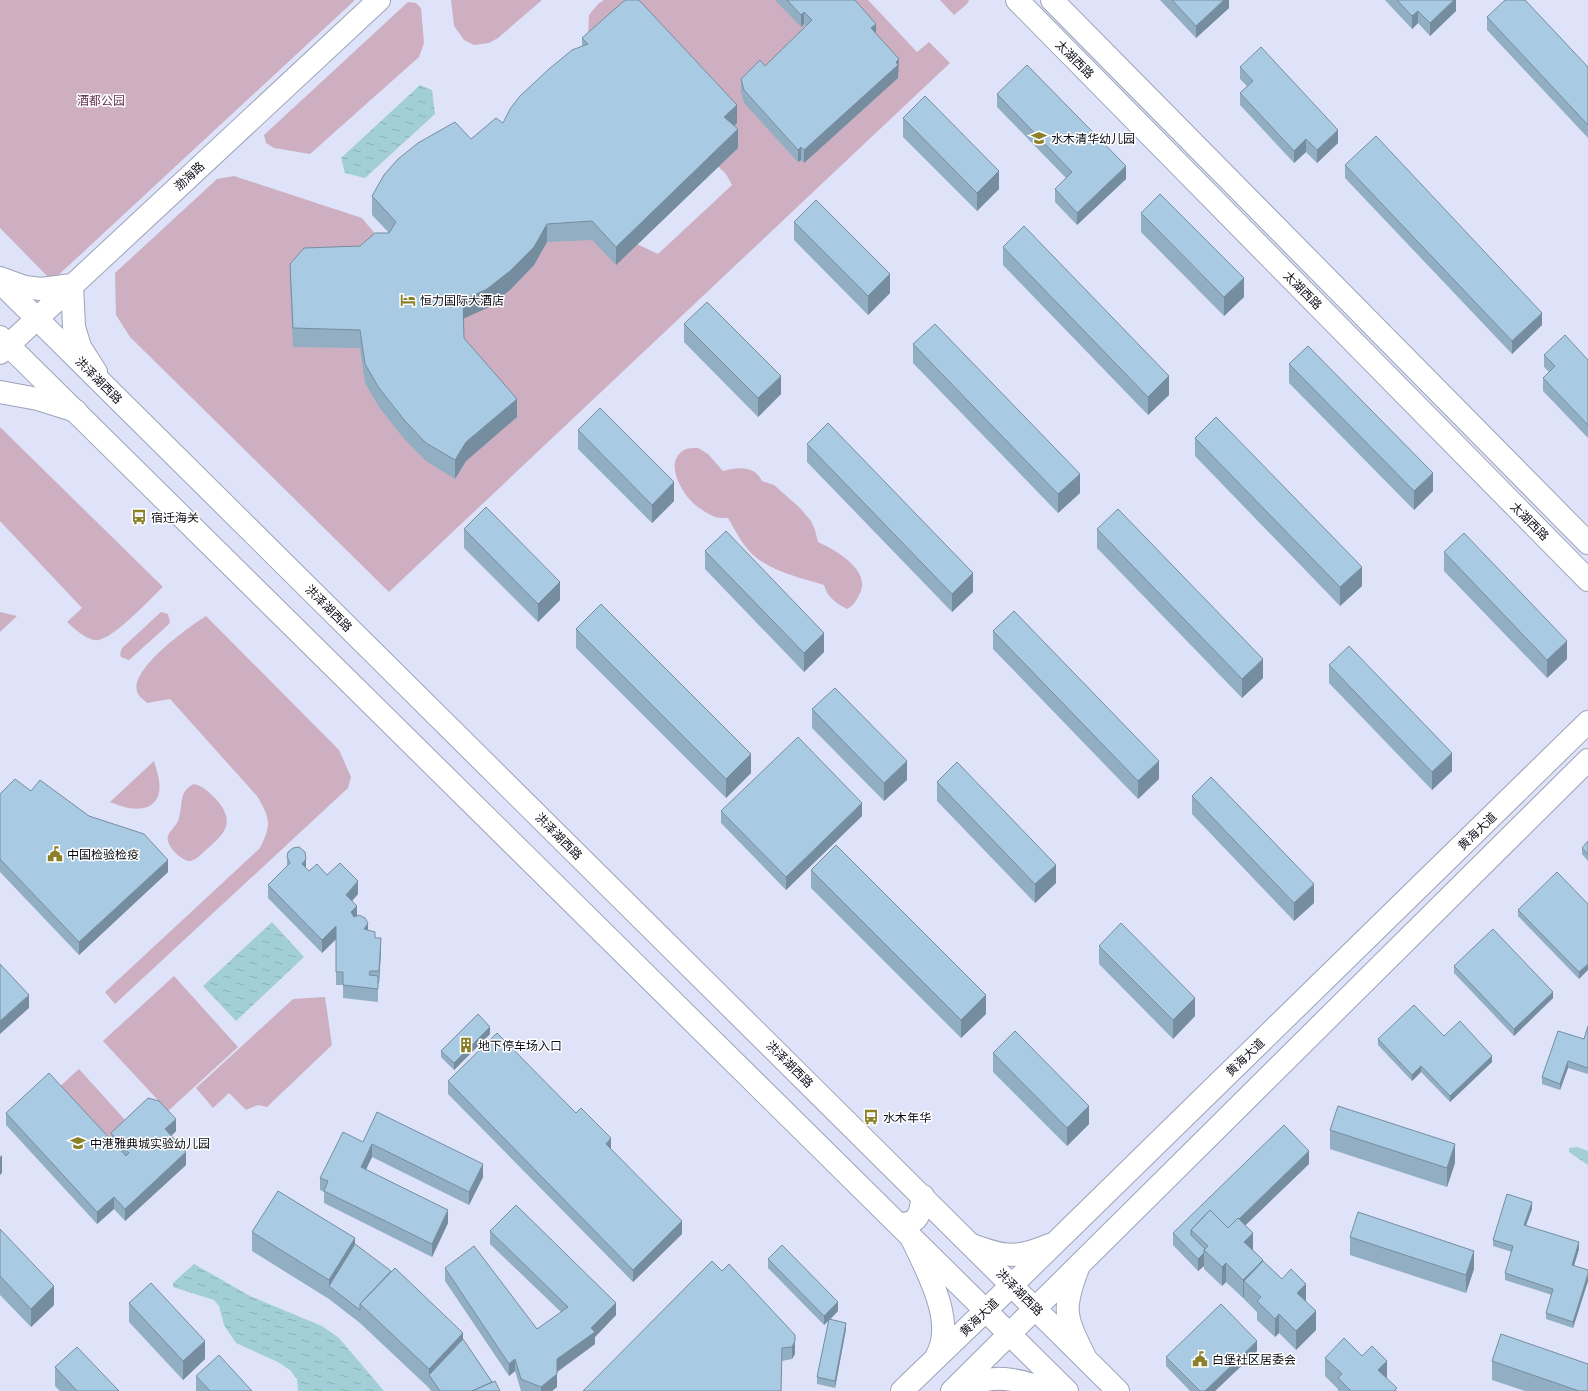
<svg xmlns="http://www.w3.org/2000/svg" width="1588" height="1391" viewBox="0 0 1588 1391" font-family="Poppins,'Noto Sans SC',sans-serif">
	<defs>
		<pattern id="water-ripples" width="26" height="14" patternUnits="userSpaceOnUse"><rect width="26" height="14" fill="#a1cfd5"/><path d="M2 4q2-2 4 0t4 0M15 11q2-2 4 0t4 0" fill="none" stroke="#89b1b6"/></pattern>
	</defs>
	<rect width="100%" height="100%" fill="#dee3fa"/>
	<path fill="#ceafc1" d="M0,0H355L52,281L0,228Z
		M451,0H542L498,38L489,43L474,45L464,40L454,26Z
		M604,0H868L917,52L929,42L950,63L389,592L130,337L116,315L115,273L217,179L234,176L362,218L382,242L580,217L658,254L732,185L726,174L600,55L588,38L589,15L598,4Z
		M940,0H969L967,4L954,15Z
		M408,2L416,3L421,8L424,43L419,57L310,154L274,148L266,143L264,135Z
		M0,427L163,587C151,598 110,643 95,640C85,639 75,629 67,622L82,608L0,521Z
		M698,448L708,454L723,471C737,467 755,465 762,481L774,485L800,508L811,521L815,530L818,542C836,550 873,571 859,595C857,600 852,607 847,609C836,603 827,597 824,585C801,578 770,571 752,554C742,544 735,530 728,518C724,518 719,518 715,517C708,514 697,507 692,502C680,490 663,460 686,449C689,448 694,448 698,448Z
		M0,612L17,616L0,632Z
		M161,612L168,614L170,622L168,625L129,660L121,657L120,654L122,648Z
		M206,616L339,750L351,777L348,788L115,1004L105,992L260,848C272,824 270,818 257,796L170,699L147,703C145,700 140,698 138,694C126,671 189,627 206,616Z
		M154,761C157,771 162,785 158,796C150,816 124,808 110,802Z
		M194,784C203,786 209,792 216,799C235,821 227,832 207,849C202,853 197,860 190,861C181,861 165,845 168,836C170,830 176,826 178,821C184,806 177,792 194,784Z
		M174,976L238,1047L168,1111L103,1041Z
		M325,997L332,1045L267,1107L258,1105L246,1110L229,1093L213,1108L196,1088L293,999Z
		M79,1069L127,1122L105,1142L57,1089Z"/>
	<path fill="url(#water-ripples)" d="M420,85L432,90L435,114L365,178L345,173L341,158Z
		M272,922L304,957L236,1021L203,986Z
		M1577,1147L1588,1151V1165L1569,1152V1148Z
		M194,1264L250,1296L322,1326L339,1338L384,1391H298L297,1379L290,1370L278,1362L236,1343L224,1325L219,1306L214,1300L173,1287V1283Z"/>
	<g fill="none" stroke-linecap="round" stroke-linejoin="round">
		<g stroke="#9ea3b8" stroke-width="24">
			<path id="secondary" d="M1017,0L1588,580
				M1052,0L1588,543
				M0,278L25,287L41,289L72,285L74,327L80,347L96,372
				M0,353L379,0
				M0,392L38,399L76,411
				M912,1239C927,1271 957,1323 936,1357
				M972,1245C1004,1257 1017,1259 1049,1245
				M1078,1268C1062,1309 1065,1317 1084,1355
				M959,1388C994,1373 1016,1378 1050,1391
				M902,1391L1012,1285L1588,722
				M952,1391L1588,760"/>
		</g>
		<g stroke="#9ea3b8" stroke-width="24">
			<path id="primary" d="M0,282L1118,1391
				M0,337L1067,1391
				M899,1224C920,1224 920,1213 923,1196"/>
		</g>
		<use href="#secondary" stroke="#fff" stroke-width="22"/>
		<use href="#primary" stroke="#fff" stroke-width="22"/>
	</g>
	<path fill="#91aec3" d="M775,0H855L876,33L899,71L898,72V78L804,163L801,160L798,162L744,103L741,92V79L765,66L806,26L804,24L801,27Z
		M1160,0H1229V8L1196,38Z
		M1385,0H1456V11L1430,36L1418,23L1412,29Z
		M1487,17L1588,67V138L1487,30Z
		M582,38L737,123L734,126L738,148L616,265L592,240L547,242L534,265L510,290L487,308L463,318L464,338L517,417L466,461L455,479L426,461L405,440L379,407L365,383L360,348L293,347L290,282V264L360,246L389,233L372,215V196L471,139L503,123L582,46Z
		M1240,67L1338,143L1317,163L1306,152L1294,163L1240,105V93L1247,86L1240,79Z
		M997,94L1126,179L1077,225L1055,202V189L1066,178L997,107Z
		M903,118L999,189L977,211L903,137Z
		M1345,165L1542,325L1512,354L1345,178Z
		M1141,213L1244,297L1224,316L1141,232Z
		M794,222L890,293L868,315L794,240Z
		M1003,247L1169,395L1148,415L1003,265Z
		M684,324L781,394L758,417L684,342Z
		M913,344L1080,493L1058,513L913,363Z
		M1544,355L1588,360V438L1543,391V378L1549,372L1544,367Z
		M1289,364L1433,491L1414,510L1289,383Z
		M578,430L674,501L652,523L578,449Z
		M1195,438L1362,586L1340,606L1195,456Z
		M807,444L973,592L952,612L807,462Z
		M464,529L560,600L538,622L464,548Z
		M1097,529L1263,678L1242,698L1097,548Z
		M705,551L824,652L804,672L705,569Z
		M1444,552L1567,659L1547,678L1444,571Z
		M576,629L751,773L726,798L576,648Z
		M993,631L1159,779L1138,799L993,649Z
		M1329,665L1452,771L1432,790L1329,683Z
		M812,709L907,780L884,801L812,728Z
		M937,782L1056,883L1035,903L937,801Z
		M31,791L89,816L168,872L79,955L0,872V794Z
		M1192,796L1314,903L1294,921L1192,814Z
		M721,811L862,816L786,890L721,823Z
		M1588,841V861L1582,854V848Z
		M287,857L306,868L309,871L327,875L358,894L352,901L357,916L368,930L375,938L381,951L379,984H378V1002L343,998V985H336V939L322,953L268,898V885L287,866Z
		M811,870L986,1014L961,1038L811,888Z
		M1588,904L1579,979L1518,916V910Z
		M1099,946L1195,1016L1173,1039L1099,964Z
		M1454,966L1553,998L1514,1036L1454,973Z
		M1588,1026V1074L1568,1068L1560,1090L1542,1084V1077L1584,1039Z
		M490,1034L454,1070L441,1057V1051Z
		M1444,1036L1492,1062L1450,1102L1421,1072L1412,1081L1378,1045V1039Z
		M993,1053L1089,1124L1067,1146L993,1072Z
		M448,1081L611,1149L682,1234L633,1282L448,1094Z
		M377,1112L483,1177L469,1205L372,1157L366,1169L448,1223L432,1257L324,1203V1192L320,1190V1178L363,1142Z
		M6,1113L111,1140V1133L176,1131L171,1136L186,1165L125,1221L114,1209L97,1224L6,1125Z
		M1330,1130L1455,1163L1447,1187L1330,1149Z
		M1309,1164L1245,1225L1253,1250L1263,1261L1306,1302L1316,1330L1296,1350L1279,1333L1275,1337L1257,1320V1312L1244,1299V1298H1243L1226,1282L1222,1286L1204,1269V1266L1198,1271L1173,1245V1233Z
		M1532,1209L1526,1225L1579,1249L1574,1266L1588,1270V1281L1573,1328L1546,1319V1313L1552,1295L1505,1280V1273L1512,1252L1493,1246V1240Z
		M0,1229L54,1305L31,1327L0,1295Z
		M490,1231L616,1315L595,1337V1344L557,1372V1387L552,1391H521L515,1371L509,1376L445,1281V1268L537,1329L561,1312L490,1244Z
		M252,1232L355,1244L463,1339L492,1382L500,1391H431L429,1388L360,1323L329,1299L252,1251Z
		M1350,1237L1474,1269L1466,1293L1350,1255Z
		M768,1259L838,1311L830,1320L846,1329L835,1388L817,1384V1377L829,1320L824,1325L768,1268Z
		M722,1271L795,1335V1354L792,1359L782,1361L781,1391H583Z
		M129,1303L205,1359L183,1380L129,1322Z
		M1257,1351L1215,1391H1190L1166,1366V1357Z
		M1362,1356L1387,1379L1397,1391H1338V1389L1325,1376V1358Z
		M1492,1361L1588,1391H1525L1492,1380Z
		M55,1367L119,1391H60L55,1386Z
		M196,1376L252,1391H196Z"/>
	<path fill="#768d9f" d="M1224,0H1229V8L1196,38V26Z
		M1454,0H1456V11L1430,36V23Z
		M1418,11V23L1412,29V16Z
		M804,12V24L801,27V15Z
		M876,24V36L871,28Z
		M899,59L898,78L804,163V150Z
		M737,105V123L724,136V117Z
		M738,129V148L616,265V247Z
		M1338,130V143L1317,163V150Z
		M1306,139V152L1294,163V151Z
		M801,147V160L798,162V150Z
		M1126,166V179L1077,225V213Z
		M999,171V189L977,211V193Z
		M547,224V242L534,265L510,290L487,308L463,319V300Z
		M890,274V293L868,315V296Z
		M1244,278V297L1224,316V297Z
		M1542,313V325L1512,354V341Z
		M781,376V394L758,417V398Z
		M1169,376V395L1148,415V397Z
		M517,399V417L466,461L455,479V460L466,442Z
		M1433,473V491L1414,510V491Z
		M1080,474V493L1058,513V494Z
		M674,482V501L652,523V505Z
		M1362,567V586L1340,606V587Z
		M973,573V592L952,612V594Z
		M560,582V600L538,622V604Z
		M824,633V652L804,672V653Z
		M1567,641V659L1547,678V660Z
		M1263,659V678L1242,698V679Z
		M1452,753V771L1432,790V772Z
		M751,754V773L726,798V779Z
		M907,761V780L884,801V783Z
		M1159,761V779L1138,799V781Z
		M862,803V816L786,890V877Z
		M306,859V872L302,864Z
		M168,860V872L79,955V942Z
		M1056,865V883L1035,903V884Z
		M358,881V894L346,908V895Z
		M1314,884V903L1294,921V903Z
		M357,906V919L351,925V912Z
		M368,923V936L364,929Z
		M336,926V939L322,953V940Z
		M381,938V951L379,984V971Z
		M1588,964V970L1579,979V972Z
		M1553,992V998L1514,1036V1029Z
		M29,995V1008L0,1034V1021Z
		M986,995V1014L961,1038V1020Z
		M1195,998V1016L1173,1039V1020Z
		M490,1027V1034L454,1070V1063Z
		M1492,1056V1062L1450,1102V1096Z
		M1568,1061V1068L1560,1090V1084Z
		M1421,1066V1072L1412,1081V1075Z
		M1089,1106V1124L1067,1146V1128Z
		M176,1119V1131L165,1142V1129Z
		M611,1138V1151L606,1144Z
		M372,1144V1157L361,1180V1167Z
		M1455,1144V1163L1447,1187V1168Z
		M1309,1151V1164L1226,1244V1231Z
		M186,1152V1165L125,1221V1209Z
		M2,1155V1173L0,1175V1157Z
		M483,1164V1177L469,1205V1192Z
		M114,1197V1209L97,1224V1212Z
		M1532,1202V1209L1524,1231V1225Z
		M448,1210V1223L432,1257V1244Z
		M682,1221V1234L633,1282V1270Z
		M1253,1233V1251L1244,1242Z
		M355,1238V1257L329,1286V1280Z
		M1579,1242V1249L1572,1272V1265Z
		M1474,1251V1269L1466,1293V1275Z
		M1204,1253V1266L1198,1271V1259Z
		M1263,1260V1278L1244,1281V1298H1243V1280Z
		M1226,1263V1282L1222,1286V1267Z
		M1588,1274V1281L1573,1328V1322Z
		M1306,1284V1302L1297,1293Z
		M54,1286V1305L31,1327V1309Z
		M838,1302V1311L824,1325V1316Z
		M616,1303V1315L595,1337V1344L557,1372V1359L591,1328Z
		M1316,1311V1330L1296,1350V1331Z
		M1279,1314V1333L1275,1337V1319Z
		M846,1323V1329L835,1388V1381Z
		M463,1333V1352L429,1375V1369Z
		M205,1341V1359L183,1380V1361Z
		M795,1341V1354L792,1359V1347Z
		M1257,1341V1351L1215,1391H1205Z
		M515,1359V1371L509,1376V1364Z
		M1387,1361V1379L1378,1370Z
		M557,1374V1387L552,1391H541V1387Z"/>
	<path fill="#a9cae3" stroke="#768d9f" d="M625,0H639L737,105L724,117L738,129L616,247L592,221L547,224L534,247L510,271L487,289L463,300L464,338L517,399L466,442L455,460L426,443L405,421L379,388L365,364L360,330L293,328L290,264L304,248L360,246L375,233H389L396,222L372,196L384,175L398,159L418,143L455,122L471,139L496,118L503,123L510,109L520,96L549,69L572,50L588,44L582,38Z
		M787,0H855L876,24L871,28L899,59L896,62L898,65L804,150L801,147L798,150L744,90L741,79L760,60L765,66L812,20L804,12L801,15Z
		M1172,0H1224L1196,26Z
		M1397,0H1454L1430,23L1418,11L1412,16Z
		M1505,0H1525L1588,67V125L1487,17Z
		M1261,47L1338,130L1317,150L1306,139L1294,151L1240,93L1253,81L1240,67Z
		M1027,65L1126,166L1077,213L1055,189L1072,172L997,94Z
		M925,96L999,171L977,193L903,118Z
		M1376,136L1542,313L1512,341L1345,165Z
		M1160,194L1244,278L1224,297L1141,213Z
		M816,200L890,274L868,296L794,222Z
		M1024,226L1169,376L1148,397L1003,247Z
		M707,302L781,376L758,398L684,324Z
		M935,324L1080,474L1058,494L913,344Z
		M1565,335L1588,360V425L1543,378L1555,366L1544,355Z
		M1308,346L1433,473L1414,491L1289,364Z
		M600,408L674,482L652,505L578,430Z
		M1216,417L1362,567L1340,587L1195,438Z
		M828,423L973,573L952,594L807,444Z
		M486,507L560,582L538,604L464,529Z
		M1118,509L1263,659L1242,679L1097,529Z
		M726,531L824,633L804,653L705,551Z
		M1464,533L1567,641L1547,660L1444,552Z
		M601,604L751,754L726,779L576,629Z
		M1014,611L1159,761L1138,781L993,631Z
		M1349,646L1452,753L1432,772L1329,665Z
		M835,688L907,761L884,783L812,709Z
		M798,737L862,803L786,877L721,811Z
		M957,762L1056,865L1035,884L937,782Z
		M1211,777L1314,884L1294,903L1192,796Z
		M15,779L31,791L40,780L89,816L144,834L168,860L79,942L0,859V794Z
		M1588,841V854L1582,848Z
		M836,845L986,995L961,1020L811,870Z
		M299,847L305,852L306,859L302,864L309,871L317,864L327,875L340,863L358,881L346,895L357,906L351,912L354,917L359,915L365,918L368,923L364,929L375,932V938H381L379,971H370L369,975L378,976V989L343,985V972H336V926L322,940L268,885L290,863L287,857L288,852L293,848Z
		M1557,872L1588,904V964L1579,972L1518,910Z
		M1121,923L1195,998L1173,1020L1099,946Z
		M1493,929L1553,992L1514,1029L1454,966Z
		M0,964L29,995L0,1021Z
		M1414,1005L1444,1036L1460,1021L1492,1056L1450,1096L1421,1066L1412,1075L1378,1039Z
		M478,1014L490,1027L454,1063L441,1051Z
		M1588,1026V1068L1568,1061L1560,1084L1542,1077L1558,1031L1584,1039Z
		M1015,1031L1089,1106L1067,1128L993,1053Z
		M497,1033L576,1113L581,1108L611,1138L606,1144L682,1221L633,1270L448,1081Z
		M49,1073L126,1156L129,1153L111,1133L148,1098L159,1101L176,1119L165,1129L186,1152L125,1209L114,1197L97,1212L6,1113Z
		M1338,1106L1455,1144L1447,1168L1330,1130Z
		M377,1112L483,1164L469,1192L372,1144L361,1167L448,1210L432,1244L324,1191L328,1181L320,1178L343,1132L363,1142Z
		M1284,1125L1309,1151L1239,1219L1238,1218L1228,1228L1210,1210L1191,1230V1235L1205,1249L1204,1250V1253L1198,1259L1173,1233Z
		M278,1191L355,1238L329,1280L252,1232Z
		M1507,1194L1532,1202L1524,1225L1579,1242L1572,1265L1588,1270V1274L1573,1322L1546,1313L1553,1289L1505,1273L1513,1246L1493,1240Z
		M516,1205L616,1303L591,1328L595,1332L557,1359V1374L541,1387L521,1379L515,1359L509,1364L445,1268L474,1246L537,1329L568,1307L490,1231Z
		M1210,1210L1228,1228L1238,1218L1253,1233L1244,1242L1263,1260L1243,1280L1226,1263L1222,1267L1204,1250L1208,1246L1191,1230Z
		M1358,1212L1474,1251L1466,1275L1350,1237Z
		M0,1229L54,1286L31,1309L0,1276Z
		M355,1244L391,1271L360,1304V1310L329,1286Z
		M782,1245L838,1302L824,1316L768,1259Z
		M712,1261L722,1271L729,1264L795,1335V1341L792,1347L782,1348L781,1391H583Z
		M1263,1261L1282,1279L1291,1269L1306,1284L1297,1293L1316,1311L1296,1331L1279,1314L1275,1319L1257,1301L1261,1297L1244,1281Z
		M395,1268L463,1333L429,1369L360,1304Z
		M151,1283L205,1341L183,1361L129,1303Z
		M1221,1304L1257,1341L1205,1391H1200L1166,1357Z
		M829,1319L846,1323L835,1381L817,1377Z
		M1501,1334L1588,1364V1391H1579L1492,1361Z
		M1344,1338L1362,1356L1372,1346L1387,1361L1378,1370L1397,1388L1394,1391H1351L1338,1378L1342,1374L1325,1358Z
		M463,1339L492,1382L472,1391H440L429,1375Z
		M77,1347L119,1391H77L55,1367Z
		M219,1355L252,1391H210L196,1376Z
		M495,1381L500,1391H472Z"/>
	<defs>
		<g id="school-bare" transform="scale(1.2)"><path d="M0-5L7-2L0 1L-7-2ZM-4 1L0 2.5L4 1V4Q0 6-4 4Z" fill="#8b8027" stroke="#fff" stroke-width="2.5" paint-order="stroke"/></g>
		<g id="hotel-bare" transform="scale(1.2)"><path d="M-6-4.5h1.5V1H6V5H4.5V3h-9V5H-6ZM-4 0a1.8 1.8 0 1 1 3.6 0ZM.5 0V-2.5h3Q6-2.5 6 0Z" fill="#8b8027" stroke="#fff" stroke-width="2.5" paint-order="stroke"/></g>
		<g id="bus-bare" transform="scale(1.2)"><path d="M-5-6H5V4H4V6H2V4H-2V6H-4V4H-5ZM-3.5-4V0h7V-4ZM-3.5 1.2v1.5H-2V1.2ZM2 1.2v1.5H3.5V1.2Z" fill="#8b8027" stroke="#fff" stroke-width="2.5" paint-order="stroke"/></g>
		<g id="civic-bare" transform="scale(1.2)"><path d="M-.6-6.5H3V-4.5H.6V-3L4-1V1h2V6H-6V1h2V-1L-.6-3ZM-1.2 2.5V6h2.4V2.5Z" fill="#8b8027" stroke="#fff" stroke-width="2.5" paint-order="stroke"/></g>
		<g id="building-bare" transform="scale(1.2)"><path d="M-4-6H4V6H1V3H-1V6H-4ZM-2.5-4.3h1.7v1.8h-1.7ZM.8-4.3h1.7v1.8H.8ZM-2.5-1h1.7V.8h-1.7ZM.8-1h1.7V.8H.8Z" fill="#8b8027" stroke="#fff" stroke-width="2.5" paint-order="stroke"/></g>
	</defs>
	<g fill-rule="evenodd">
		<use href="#school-bare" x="1039" y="138"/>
		<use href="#hotel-bare" x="408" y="300"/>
		<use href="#bus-bare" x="139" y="517"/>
		<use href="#civic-bare" x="55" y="854"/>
		<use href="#building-bare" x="466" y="1045"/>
		<use href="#bus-bare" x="871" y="1117"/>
		<use href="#school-bare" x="78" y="1143"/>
		<use href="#civic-bare" x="1200" y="1359"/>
	</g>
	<g text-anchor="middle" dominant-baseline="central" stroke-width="3" stroke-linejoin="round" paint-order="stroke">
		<g font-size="12" fill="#0b0c14" stroke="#fff">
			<text transform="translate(1075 59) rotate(45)">太湖西路</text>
			<text transform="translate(189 176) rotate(-43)">渤海路</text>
			<text transform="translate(1303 290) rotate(45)">太湖西路</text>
			<text transform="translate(99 380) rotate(45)">洪泽湖西路</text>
			<text transform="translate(1530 521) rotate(45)">太湖西路</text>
			<text transform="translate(329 608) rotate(45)">洪泽湖西路</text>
			<text transform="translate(1477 831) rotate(-44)">黄海大道</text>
			<text transform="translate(559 836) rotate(45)">洪泽湖西路</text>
			<text transform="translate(1245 1057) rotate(-44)">黄海大道</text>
			<text transform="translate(790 1064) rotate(45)">洪泽湖西路</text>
			<text transform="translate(1020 1292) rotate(45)">洪泽湖西路</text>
			<text transform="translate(979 1317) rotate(-44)">黄海大道</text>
		</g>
		<g font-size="12" fill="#683855" stroke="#fff">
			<text x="101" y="100">酒都公园</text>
		</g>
		<g font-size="12" fill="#0b0c14" stroke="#fff" text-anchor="start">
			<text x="1051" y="138">水木清华幼儿园</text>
			<text x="420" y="300">恒力国际大酒店</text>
			<text x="151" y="517">宿迁海关</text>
			<text x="67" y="854">中国检验检疫</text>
			<text x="478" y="1045">地下停车场入口</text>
			<text x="883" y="1117">水木年华</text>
			<text x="90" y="1143">中港雅典城实验幼儿园</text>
			<text x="1212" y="1359">白堡社区居委会</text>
		</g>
	</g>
</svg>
